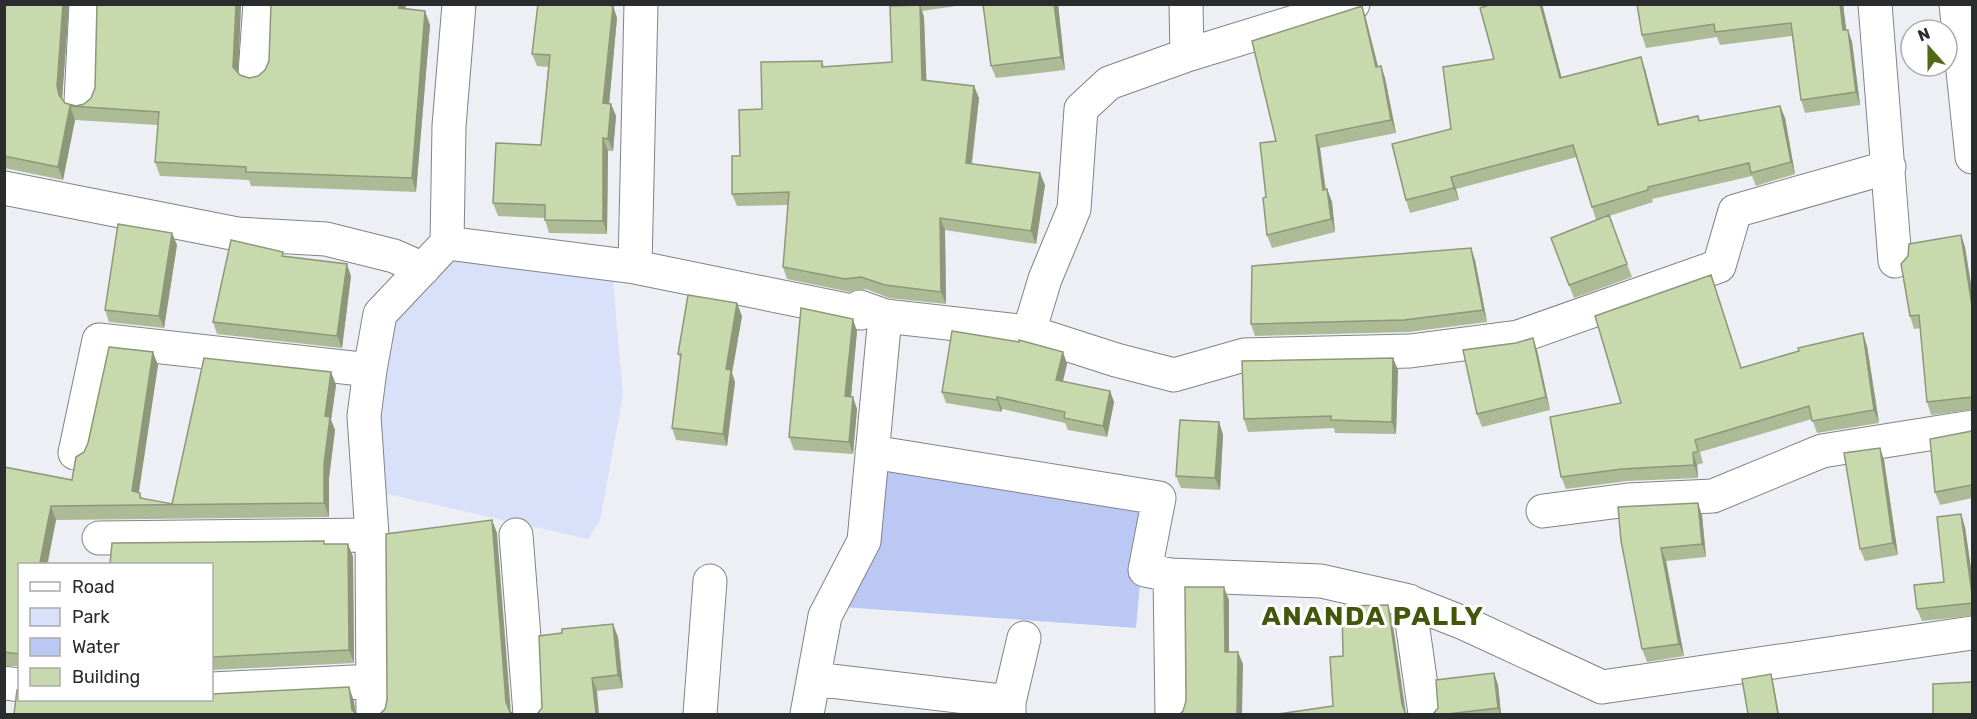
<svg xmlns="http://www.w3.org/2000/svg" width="1977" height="719" viewBox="0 0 1977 719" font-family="Rubik,sans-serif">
	<rect width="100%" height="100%" fill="#edeff5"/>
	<path fill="#d8e0fa" d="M451,254L612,271L623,396L600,520L588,539L379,492L370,416L390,319Z"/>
	<path fill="#bbc8f3" d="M880,463L1147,505L1136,628L842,607Z"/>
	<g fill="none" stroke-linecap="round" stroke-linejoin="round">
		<g stroke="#818388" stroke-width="35">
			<path id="minor" d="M1186,4L1187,55
				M1875,4L1895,261
				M1956,4L1972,157
				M255,73L260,4
				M81,101L86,4
				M4,188L237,234L326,239L394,256L423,269
				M447,243L635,267L861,313L860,307L885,316L1029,332L1116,360L1174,375L1244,355L1410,351L1518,337L1719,266L1735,211L1889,167
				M635,267L641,4
				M1029,332L1045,279L1074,209L1081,109L1109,83L1187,55L1353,4
				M872,452L1159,498L1145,570L1170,575L1321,581L1405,600L1466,624L1602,687L1972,633
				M75,453L99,340L370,370
				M1543,511L1628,500L1713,496L1822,451L1972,427
				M516,535L530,714
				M99,538L372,535
				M1170,575L1172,714
				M1409,601L1425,714
				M814,679L1009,702
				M4,683L20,685
				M212,689L373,681
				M373,714L372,535L364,416L370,370L380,314L447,243L449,126L459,4
				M700,714L710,581
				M807,714L825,616L864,541L885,316
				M1009,714V702L1024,638"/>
		</g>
		<use href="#minor" stroke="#fff" stroke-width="33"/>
	</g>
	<path fill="#acbb95" d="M4,4H69L62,99L65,103L76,106L84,104L91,98L95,88L97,4H241L238,73L240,75L249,78L258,76L265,70L269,61L271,4H406L405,9L430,25L416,192L251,186L249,180L160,176L155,162L158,125L75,120L63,180L4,168Z
		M895,4H970L922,11L924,17L926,81L974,86L979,98L972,164L1045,185L1036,244L945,230L946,304L889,298L866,289L850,292L787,279L783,267L788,205L737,206L732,194L740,156L762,109L822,61L824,67L892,62Z
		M983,4H1058L1065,70L996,78L991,66Z
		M1492,4H1542L1561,77L1645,69L1659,125L1698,116L1700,121L1780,106L1785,118L1795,174L1756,186L1752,176L1652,199L1653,202L1609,216L1632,277L1574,298L1551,238L1602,218L1596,220L1577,157L1456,189L1459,200L1410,213L1406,200L1494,59Z
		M1637,4H1843L1846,30H1848L1852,42L1860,105L1805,113L1801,100L1792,36L1720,45L1717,37L1646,48L1642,35Z
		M613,6L617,18L609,104H611L616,116L613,151H608L607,234L549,233L545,220V218L498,216L493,203L541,145L548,67L537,66L532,54Z
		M1362,6L1366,19L1378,66H1381L1385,78L1396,133L1320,148L1326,190L1327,189L1332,202L1335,232L1272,248L1267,235L1276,141Z
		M172,233L177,245L164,328L109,322L105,310Z
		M1961,235L1965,247L1972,291V410L1931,415L1927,402L1920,328L1914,329L1910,316Z
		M284,256L351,276L342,348L217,334L213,322Z
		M1475,260L1487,322L1409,332L1255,336L1251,324Z
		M1711,275L1741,368L1867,346L1879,423L1817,433L1812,419L1700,452L1703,463L1697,465L1698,478L1627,481L1566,489L1561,477L1621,403Z
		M742,316L732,373L735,382L727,446L676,440L672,428L681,360L678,354Z
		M857,331L851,396L857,409L853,454L794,450L789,437Z
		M1516,343L1537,350L1550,410L1482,427L1477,414Z
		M1063,352L1067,364L1063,382L1110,391L1114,402L1107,437L1068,430L1065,423L1002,409L1001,412L946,403L942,392Z
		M1393,358L1398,370L1396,434L1335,433L1334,428L1248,432L1244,419Z
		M158,365L138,493H140L142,499L172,504L331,372L336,385L331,420L335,430L329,478V517L56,520L48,563L20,564V666H4V467L72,480L84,452Z
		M1219,422L1223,435L1220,490L1181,488L1176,476Z
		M1972,431V498L1940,505L1935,492Z
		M1880,448L1884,460L1898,555L1865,561L1860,549Z
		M1702,515L1706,557L1666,561L1684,656L1647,662L1642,649L1621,541Z
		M1965,527L1972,576V616L1922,621L1917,609L1944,582Z
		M325,544H348L353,557L354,663L212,670V564Z
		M618,637L623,688L597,691L537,714Z
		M1494,673L1498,685L1501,714H1433L1438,708Z"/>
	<path fill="#8c9879" d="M63,4H69L62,100L59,95L57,86Z
		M236,4H241L238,81L233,67Z
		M400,4H406L404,22L399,8Z
		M1054,4H1058L1065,70L1061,57Z
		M1540,4H1542L1565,90L1560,78Z
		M1840,4H1843L1848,43L1843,30Z
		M920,5L924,17L927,93L922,80Z
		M613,6L617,18L608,116L603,103Z
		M1362,6L1366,19L1381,79L1376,67Z
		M425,11L430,25L416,192L412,178Z
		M1848,30L1852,42L1860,105L1856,92Z
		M1641,57L1645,69L1663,138L1658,125Z
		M1381,66L1385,78L1396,133L1391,120Z
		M974,86L979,98L970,176L966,163Z
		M611,104L616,116L613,151L608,139Z
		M70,106L75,120L63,180L58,167Z
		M1780,106L1785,118L1795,174L1791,162Z
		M1316,135L1320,148L1327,203L1323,190Z
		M603,138L608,151L607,234L603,221Z
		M1040,173L1045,185L1036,244L1031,231Z
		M1451,177L1456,189L1459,200L1454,188Z
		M1327,189L1332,202L1335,232L1331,219Z
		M940,218L945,230L946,304L941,292Z
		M172,233L177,245L164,328L159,316Z
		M1961,235L1965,247L1972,291V306Z
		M1471,248L1475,260L1487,322L1483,310Z
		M347,264L351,276L342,348L337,336Z
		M737,303L742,316L732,373L735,382L727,446L723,434L726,369Z
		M853,319L857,331L850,408L845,396Z
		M1863,333L1867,346L1879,423L1874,410Z
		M1533,338L1537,350L1550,410L1546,397Z
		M153,352L158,365L137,505L132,491Z
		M1063,352L1067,364L1060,392L1056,380Z
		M1393,358L1398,370L1396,434L1392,422Z
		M331,372L336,385L331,420L335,430L329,478V517L324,503L325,416Z
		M1110,391L1114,402L1107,437L1103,426Z
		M853,397L857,409L853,454L849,442Z
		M997,397L1002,409L1001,412L997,400Z
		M1219,422L1223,435L1220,490L1215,478Z
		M1880,448L1884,460L1898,555L1893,543Z
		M1693,453L1697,465L1698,478L1694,465Z
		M1698,503L1702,515L1706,557L1702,544Z
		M51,506L56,520L47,564L40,562Z
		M1961,514L1965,527L1972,576V594Z
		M492,520L497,533L511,714L506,702Z
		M348,544L353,557L354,663L349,650Z
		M1661,548L1666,561L1684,656L1679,644Z
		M1224,587L1229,600V664L1225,652Z
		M1388,605L1392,618L1406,714L1402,704Z
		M613,624L618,637L623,688L618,675Z
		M1238,652L1243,664L1242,714H1237Z
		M1494,673L1498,685L1501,714H1500L1498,708Z
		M1771,674L1773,681L1779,714H1778Z
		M592,678L597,691L599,714H596Z
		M349,687L354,701L356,714L352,710Z"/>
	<path fill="#c8d9ad" stroke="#8c9879" stroke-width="1.5" d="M4,4H63L57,86L59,95L65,103L76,106L84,104L91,98L95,88L97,4H236L233,67L240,75L249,78L258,76L265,70L269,61L271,4H400L399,8L425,11L412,178L246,172V167L155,162L159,112L70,106L58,167L4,156Z
		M538,4H600L613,6L603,103L611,104L608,139L603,138V221L545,220V205L493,203L496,143L541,145L550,55L532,54Z
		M983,4H1054L1061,57L991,66Z
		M1492,4H1540L1560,78L1641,57L1658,125L1698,116L1699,121L1780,106L1791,162L1751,173L1749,163L1648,187V190L1592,207L1573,145L1451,177L1454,188L1406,200L1392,144L1451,129L1443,67L1494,59L1480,8Z
		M1637,4H1840L1843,30H1848L1856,92L1801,100L1791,23L1715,32L1714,24L1642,35Z
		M920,5L922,80L974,86L966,163L1040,173L1031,231L940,218L941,292L885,285L861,277L845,279L783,267L789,192L732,194V156H740L739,110L762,109L761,62L822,61V67L892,62L890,6Z
		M1362,6L1376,67L1381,66L1391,120L1316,135L1323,190L1327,189L1331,219L1267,235L1263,198L1266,197L1260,143L1276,141L1252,41Z
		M1609,215L1627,264L1569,285L1551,238Z
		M118,224L172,233L159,316L105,310Z
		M1961,235L1972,306V397L1927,402L1919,315L1910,316L1901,264L1908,256L1909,244Z
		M231,240L283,252L282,256L347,264L337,336L213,322Z
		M1471,248L1483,310L1404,320L1251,324L1252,266Z
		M1711,275L1741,368L1799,351L1798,348L1863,333L1874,410L1812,421L1809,406L1695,440L1698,451L1693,453L1694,465L1622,469L1561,477L1550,417L1621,403L1595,316Z
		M688,295L737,303L726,369L731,370L723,434L672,428L681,354H678Z
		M801,308L853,319L845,396L853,397L849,442L789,437Z
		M952,331L1019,342V340L1063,352L1056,380L1110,391L1103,426L1064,418L1065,412L997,397V400L942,392Z
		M1533,338L1546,397L1477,414L1463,350L1516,343Z
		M109,347L153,352L132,491L140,493V498L172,504L204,358L331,372L325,416L330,417L324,464V503L51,506L40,562L54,564H20V654L4,652V467L72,480L76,457L84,452L88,443Z
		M1393,358L1392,422L1331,420V416L1244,419L1242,361Z
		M1180,420L1219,422L1215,478L1176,476Z
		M1972,431V485L1935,492L1930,439Z
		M1880,448L1893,543L1860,549L1844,453Z
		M1698,503L1702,544L1661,548L1679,644L1642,649L1621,541L1618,507Z
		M1961,514L1972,594V603L1917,609L1914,585L1944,582L1937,517Z
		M492,520L506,702L510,712L514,714H380L385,709L387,700L386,534Z
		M324,541V544H348L349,650L212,657V564H110L112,543Z
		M1185,587H1224L1225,652H1238L1237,714H1180L1183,711L1186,701Z
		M1388,605L1402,704L1405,713L1408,714H1278L1333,706L1330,657L1343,656L1342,606Z
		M613,624L618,675L592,678L596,714H537L542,708L539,636L562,633V629Z
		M1494,673L1498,708L1447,714H1433L1438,708L1436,680Z
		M1771,674L1778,714H1748L1742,679Z
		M1972,682V714H1933V684Z
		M349,687L352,710L357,714H14L17,690L20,688V699H212V694Z"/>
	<g text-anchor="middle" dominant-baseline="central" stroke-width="6" stroke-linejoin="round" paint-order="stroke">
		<g font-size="27" font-weight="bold" letter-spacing="1.5" fill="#43570b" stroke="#fff">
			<text x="1373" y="616">ANANDA PALLY</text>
		</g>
	</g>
	<rect width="1977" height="719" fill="none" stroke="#2b2c2e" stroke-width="12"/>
	<rect x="18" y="563" width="195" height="138" fill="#ffffff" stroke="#aaabab" stroke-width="1.5"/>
	<rect x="30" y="582" width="30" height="9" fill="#ffffff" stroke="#aaabab" stroke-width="1.5"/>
	<text x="72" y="593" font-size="18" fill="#2b2c2e">Road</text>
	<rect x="30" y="608" width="30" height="18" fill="#d8e0fa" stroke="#aaabab" stroke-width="1.5"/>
	<text x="72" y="623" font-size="18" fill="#2b2c2e">Park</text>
	<rect x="30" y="638" width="30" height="18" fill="#bbc8f3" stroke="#aaabab" stroke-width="1.5"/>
	<text x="72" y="653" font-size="18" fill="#2b2c2e">Water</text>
	<rect x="30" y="668" width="30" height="18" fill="#c8d9ad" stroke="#aaabab" stroke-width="1.5"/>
	<text x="72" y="683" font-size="18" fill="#2b2c2e">Building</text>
	<g transform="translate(1929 48) rotate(339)"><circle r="28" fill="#ffffff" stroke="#aaabab" stroke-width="1.5"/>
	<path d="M0-4.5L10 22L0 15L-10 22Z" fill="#516817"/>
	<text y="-9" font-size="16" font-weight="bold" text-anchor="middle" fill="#2b2c2e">N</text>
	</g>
</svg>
